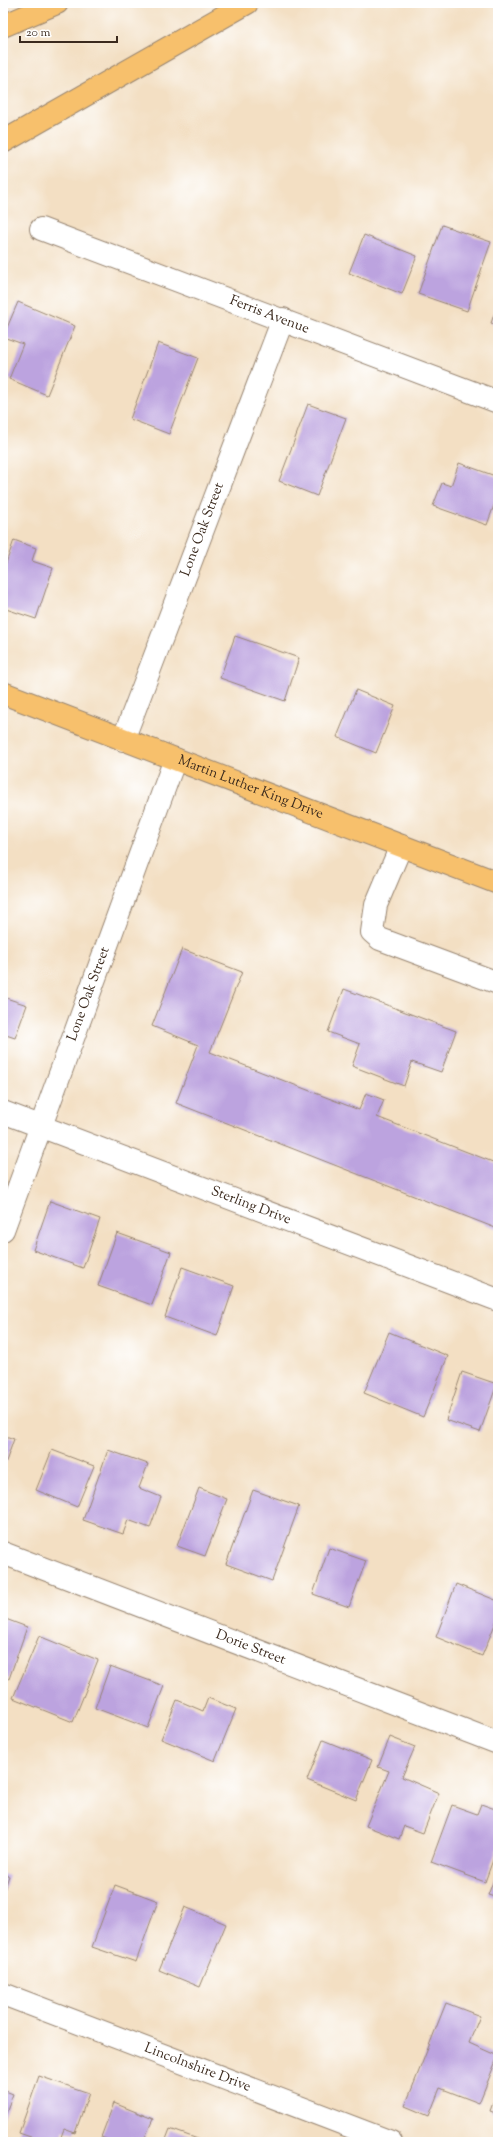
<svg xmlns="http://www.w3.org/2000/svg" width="501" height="2145" viewBox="0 0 501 2145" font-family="'Sorts Mill Goudy',serif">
	<rect width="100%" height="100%" fill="#fff"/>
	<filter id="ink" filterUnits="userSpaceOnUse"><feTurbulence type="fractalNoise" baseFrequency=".025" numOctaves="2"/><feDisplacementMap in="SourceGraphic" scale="8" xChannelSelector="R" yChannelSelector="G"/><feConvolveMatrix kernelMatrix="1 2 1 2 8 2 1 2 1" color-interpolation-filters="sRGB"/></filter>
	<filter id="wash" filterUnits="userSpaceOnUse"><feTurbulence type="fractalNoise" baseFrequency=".012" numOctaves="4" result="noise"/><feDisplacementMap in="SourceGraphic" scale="16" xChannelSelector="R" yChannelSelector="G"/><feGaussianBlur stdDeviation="0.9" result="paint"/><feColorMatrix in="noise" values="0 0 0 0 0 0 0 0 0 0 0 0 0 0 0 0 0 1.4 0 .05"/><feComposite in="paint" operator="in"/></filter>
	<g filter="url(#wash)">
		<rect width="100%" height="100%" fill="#f3dfc3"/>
		<g id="blocks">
			<path fill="#bca3df" d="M442,225L491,242L467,311L418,294Z
				M364,235L417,256L402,294L349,273Z
				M18,302L75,326L47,395L9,379L23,344L3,337Z
				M498,304V326L491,323Z
				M158,343L198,358L169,434L130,419Z
				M308,404L346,418L317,496L279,481Z
				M459,463L498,477V494L487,525L433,506L442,483L451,486Z
				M14,540L36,548L32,561L53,568L36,619L3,608V572Z
				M235,636L299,658L285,701L220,678Z
				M356,690L395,706L376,753L337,737Z
				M182,949L242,972L210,1052L359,1110L366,1093L384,1100L377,1117L498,1164V1229L176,1103L198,1045L152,1026Z
				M344,989L456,1031L441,1072L412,1062L404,1086L352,1066L360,1044L328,1032Z
				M3,997L27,1005L15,1038L3,1034Z
				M50,1201L100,1219L83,1268L33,1250Z
				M117,1233L171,1252L152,1305L98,1286Z
				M182,1267L234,1286L217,1336L165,1317Z
				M389,1332L448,1356L423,1417L364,1393Z
				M462,1372L497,1384L480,1432L446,1420Z
				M3,1435L14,1439L3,1470Z
				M52,1450L94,1466L77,1507L36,1490Z
				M108,1450L148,1464L139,1488L161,1497L150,1528L128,1520L123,1534L83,1520Z
				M199,1488L227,1499L205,1556L177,1546Z
				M253,1490L299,1506L272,1581L226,1564Z
				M329,1548L366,1561L349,1607L313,1594Z
				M456,1584L498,1601V1617L482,1656L436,1637Z
				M3,1618L27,1627L9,1679L3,1676Z
				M39,1636L98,1660L73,1722L13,1698Z
				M110,1666L164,1686L148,1728L95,1708Z
				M208,1698L236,1709L215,1761L161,1739L177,1700L203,1711Z
				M390,1737L415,1747L402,1777L439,1793L423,1833L404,1826L399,1839L366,1826L389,1771L378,1767Z
				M323,1740L372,1760L356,1800L307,1780Z
				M481,1804L498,1810V1846L485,1882L431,1862L452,1805L477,1814Z
				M498,1869V1898L488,1895Z
				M3,1874L9,1876L3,1893Z
				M115,1885L158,1901L136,1962L92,1947Z
				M185,1907L226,1924L200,1987L159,1970Z
				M446,2003L480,2016L469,2043L498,2056L479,2103L440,2088L429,2116L405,2106Z
				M39,2076L89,2093L75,2133L64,2129L59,2142H45L19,2133Z
				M498,2089V2114L490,2111Z
				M3,2090L13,2094L3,2120Z
				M114,2103L153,2119L143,2142H113L101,2137Z
				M170,2129L206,2142H165Z"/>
		</g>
	</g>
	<g filter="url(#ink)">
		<use href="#blocks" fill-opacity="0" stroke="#978470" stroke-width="1"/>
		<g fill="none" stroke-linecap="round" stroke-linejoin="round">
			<g stroke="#978470" stroke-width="24">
				<g id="minor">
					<path id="s1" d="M41,229L498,402"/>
					<path id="s2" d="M123,740L283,319"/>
					<path d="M401,846L376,905L372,932L380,939L498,983"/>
					<path id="s3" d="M3,1112L498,1300"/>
					<path id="s4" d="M3,1230L175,759"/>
					<path id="s5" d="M3,1553L498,1743"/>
					<path id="s6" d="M3,1994L391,2142"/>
				</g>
			</g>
			<g stroke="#978470" stroke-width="24">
				<g id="major">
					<path id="s7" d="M3,693L498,883"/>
				</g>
			</g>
			<g stroke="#978470" stroke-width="24">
				<path id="highway" d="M3,26L57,3
					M3,142L247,3"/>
			</g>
			<use href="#minor" stroke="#fff" stroke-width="22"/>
			<use href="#major" stroke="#f7c06c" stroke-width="22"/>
			<use href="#highway" stroke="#f7c06c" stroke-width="22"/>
		</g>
	</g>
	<g text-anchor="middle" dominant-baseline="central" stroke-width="4" stroke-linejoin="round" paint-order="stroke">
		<g font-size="14" fill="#3b2a1e" stroke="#fff">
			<text stroke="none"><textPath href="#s1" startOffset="244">Ferris Avenue</textPath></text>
			<text stroke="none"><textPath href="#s2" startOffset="225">Lone Oak Street</textPath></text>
			<text stroke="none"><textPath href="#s7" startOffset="265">Martin Luther King Drive</textPath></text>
			<text stroke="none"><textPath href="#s4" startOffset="251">Lone Oak Street</textPath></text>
			<text stroke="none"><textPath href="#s3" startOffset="265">Sterling Drive</textPath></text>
			<text stroke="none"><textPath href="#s5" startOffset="265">Dorie Street</textPath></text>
			<text stroke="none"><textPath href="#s6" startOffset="208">Lincolnshire Drive</textPath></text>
		</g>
	</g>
	<rect width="501" height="2145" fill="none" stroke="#fff" stroke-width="16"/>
	<path d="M20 36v6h97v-6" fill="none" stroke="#3b2a1e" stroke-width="2"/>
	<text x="26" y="36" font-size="12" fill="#3b2a1e" stroke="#ffffff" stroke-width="3" paint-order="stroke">20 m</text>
</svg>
